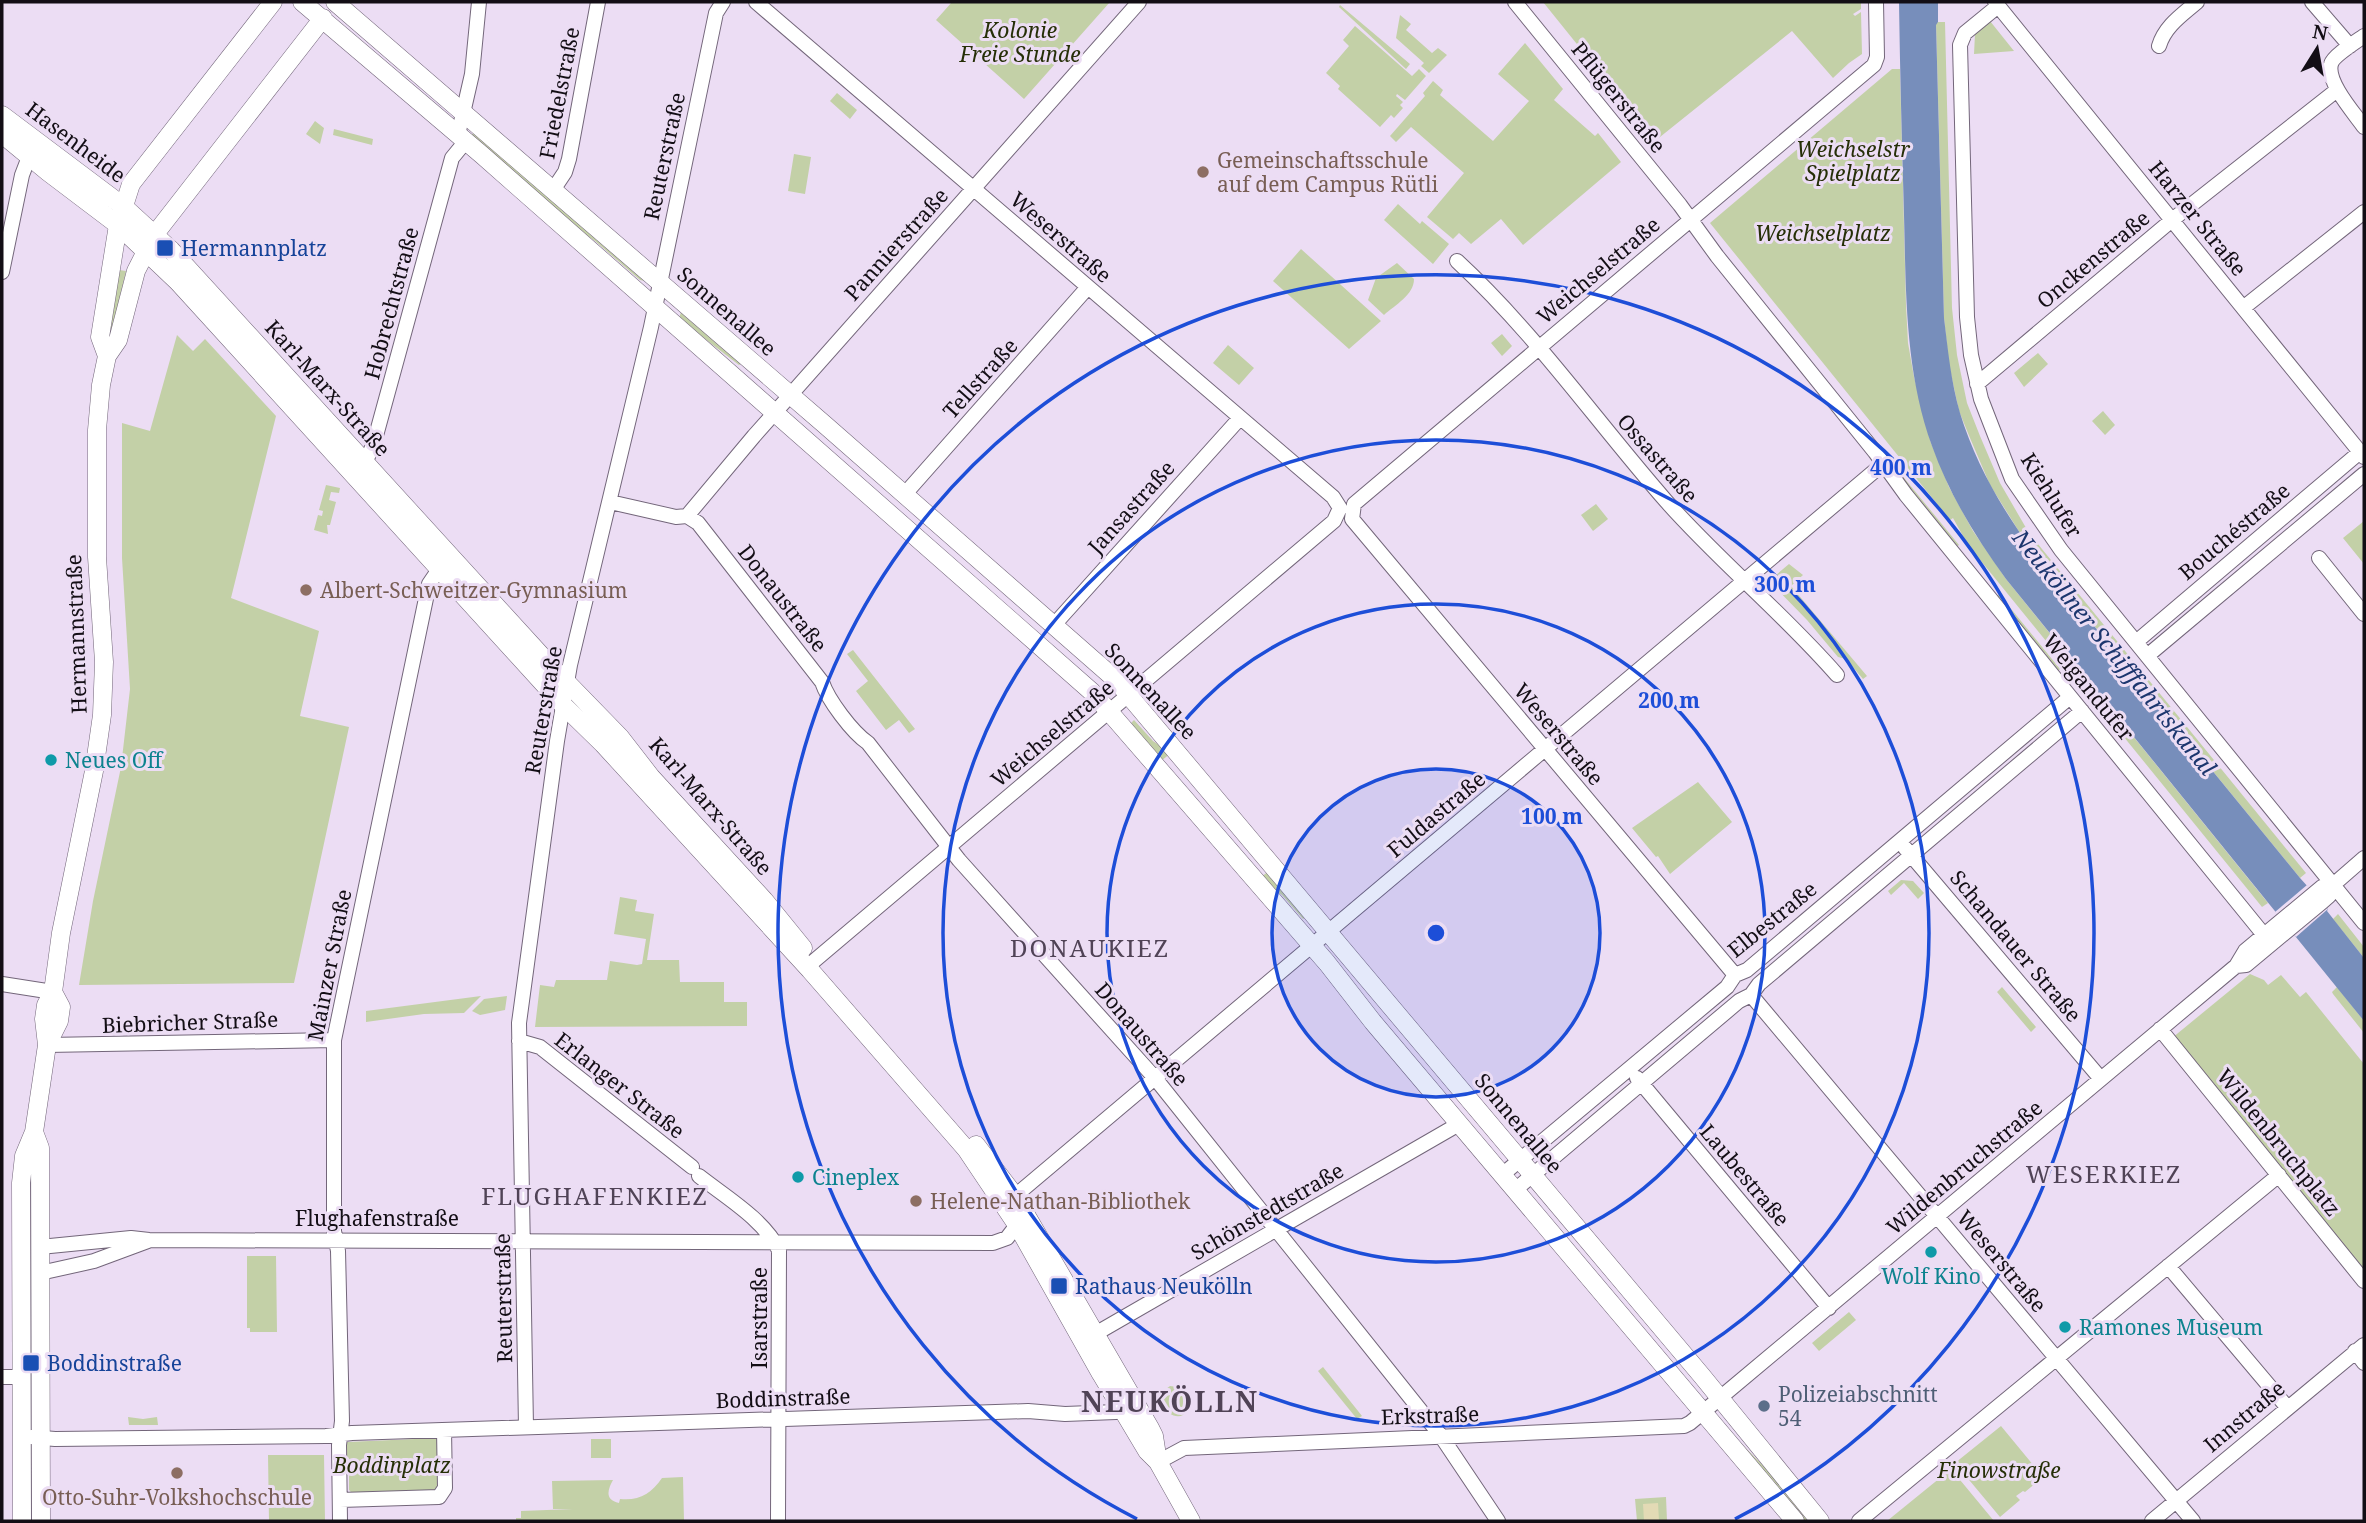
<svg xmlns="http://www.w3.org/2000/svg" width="2366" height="1523" viewBox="0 0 2366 1523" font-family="'Noto Serif',serif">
	<rect width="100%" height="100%" fill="#ecddf4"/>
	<path fill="#c3d0a7" d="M952,2H1110L1024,99L936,20Z
		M1543,2H1861V9L1853,14L1855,16L1861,12L1862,54L1849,63L1833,78L1792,31L1655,141Z
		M1340,5L1410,64L1406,69L1339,7Z
		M1400,15L1411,24L1406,30L1432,53L1438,48L1447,55L1429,73L1421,66L1424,63L1396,38Z
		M1990,21L2014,51L1974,54L1975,34Z
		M1938,22H1945L1952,308L1957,355L1967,403L1980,436L2000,483L2029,533L2306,873L2300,878L2025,541L1990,485L1970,438L1959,411L1949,365L1944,318L1936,24Z
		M1355,26L1412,76L1419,69L1426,76L1405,100L1397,94L1396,96L1403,102L1400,105L1403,108L1394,118L1391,115L1380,127L1338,89L1340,86L1326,73L1349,46L1343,40Z
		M1525,43L1563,89L1554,100L1595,136L1598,133L1621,162L1523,245L1501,219L1471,244L1459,233L1453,239L1427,217L1464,173L1411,127L1396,142L1390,136L1425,96L1423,93L1433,81L1443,90L1440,95L1493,141L1529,101L1498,74Z
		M1892,69H1900L1906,305L1908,343L1914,377L1931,443L1949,487L1973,531L2006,579L2268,903L2262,907L1968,545L1953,518L1950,520L1710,223Z
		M837,93L857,110L850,119L830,101Z
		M315,121L324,128L320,144L306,134Z
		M334,129L373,139L372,145L333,135Z
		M474,132L645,280V281L640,280L595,241L571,224L470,137Z
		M794,154L811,157L805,194L788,191Z
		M1398,204L1420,224L1422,221L1449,244L1433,264L1384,220Z
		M1301,249L1381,321L1349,349L1273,281Z
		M1397,263L1414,279C1414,295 1395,305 1384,315L1368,300L1376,278Z
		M119,270L126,271L111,337H107Z
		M681,312L741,364L739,365L679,319Z
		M1502,334L1512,346L1502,356L1491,343Z
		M177,335L193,351L205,339L276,416L231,598L319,631L300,716L349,727L294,983L79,985L93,901L121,767L130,689L122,558V423L150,431Z
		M1228,345L1254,368L1239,385L1213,363Z
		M2038,353L2048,364L2024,387L2014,373Z
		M2103,411L2115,425L2105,435L2092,421Z
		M1900,473L1959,545L1956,547L1911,493Z
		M326,485L340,488L339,493L331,492L329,500L336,502L330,525H327L328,534L314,530L318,515L322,516L323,511L319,510Z
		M1596,504L1608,519L1593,531L1581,515Z
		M2364,521V564L2343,538Z
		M2223,539L2230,546L2211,562L2205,555Z
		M2202,557L2208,564L2190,580L2184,572Z
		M1789,564L1803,575L1791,586L1867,676L1863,679L1846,659L1838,657L1807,620L1769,581Z
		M1999,594L2060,669L2057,672L2045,658L2047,656L2045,653L2042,654L1996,597Z
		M853,650L915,729L909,733L899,720L886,730L856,691L868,681L847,654Z
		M1134,720L1153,741L1171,753L1161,761L1131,723Z
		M1698,782L1732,822L1670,874L1658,856L1656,857L1632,828Z
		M1270,870L1307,916L1303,919L1282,895L1260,878Z
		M1901,880L1913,881L1924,893L1918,899L1904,883L1891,895L1888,891Z
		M620,897L637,900L635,911L654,914L647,960H679L680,982H724V1002H747V1026L535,1027L540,985L554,987L556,980H607L610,961L637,965L642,964L646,939L614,934Z
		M2338,914L2364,947V958L2333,919Z
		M2250,974L2264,980L2268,985L2281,975L2300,997L2306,992L2364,1064V1276L2172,1038Z
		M2002,987L2036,1027L2031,1032L1997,992Z
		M2337,987L2364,1021V1033L2333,994L2332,992Z
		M481,996L464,1013L424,1014L366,1022V1011Z
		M507,996L505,1010L480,1015L472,1011L484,999Z
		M247,1256H276L277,1332H250V1328H247Z
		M1849,1312L1856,1320L1819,1351L1812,1343Z
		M1323,1367L1362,1416L1357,1419L1318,1371Z
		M1170,1386L1178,1387C1184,1393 1189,1408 1183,1415C1176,1419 1167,1413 1162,1407V1392Z
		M128,1417L143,1419L157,1417L158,1425H129Z
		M2001,1426L2043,1477L2025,1492L2023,1491L2016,1496L2020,1500L2000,1517L1955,1463Z
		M437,1438L439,1440V1489L437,1491L352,1493L349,1490V1462L344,1459L345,1446L347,1442Z
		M591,1439H611V1458H591Z
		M1740,1442L1779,1482L1812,1521H1804L1738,1444Z
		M268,1455H324L325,1521H269Z
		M1951,1469L1994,1521H1887Z
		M683,1477L684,1521H516V1518H521V1511L573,1509H553L552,1481L613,1480C608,1489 604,1500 619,1503L620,1499C639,1501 651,1494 662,1478Z
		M1666,1497L1667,1521H1637L1635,1499Z"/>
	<path fill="#e3dab5" d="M1658,1503L1659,1521H1644L1643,1504Z"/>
	<path fill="#778ebb" d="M1896,2H1938V22L1936,25L1944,318C1948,350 1951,382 1960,413C1976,465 2004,513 2037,556L2300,878L2328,909L2327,911L2364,958V1021L2006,579C1976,538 1949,494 1932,446C1905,371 1906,293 1904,215C1902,145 1900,74 1899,3Z"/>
	<path fill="#ecddf4" d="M2307,885L2328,909L2296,937L2275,912Z"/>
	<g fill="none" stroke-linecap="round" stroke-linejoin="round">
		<g stroke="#73667a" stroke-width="16">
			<path id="minor" d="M756,2L1333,497L1340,508L1334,521L814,961
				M1515,2L1680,205L1717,256L1875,452L1906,495L2264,935
				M1995,2L2364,457
				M2312,2L2350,46
				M1998,6L1965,33L1960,45L1967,317L1971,355L1981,399L2012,479L2061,550L2364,923
				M2364,36C2357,41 2333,56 2331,64C2326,82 2355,114 2364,127
				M2159,46C2165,26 2182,15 2197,2
				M458,135L472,74L479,2
				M553,190L565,172L569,159L598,2
				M1457,261C1535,333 1596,421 1666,501C1720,562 1783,613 1837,675
				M2,272L22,175L32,149
				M2243,308L2364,212
				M1977,384L2172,220L2337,90
				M359,469L365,463L374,443L452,158L466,141
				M904,495L1088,287
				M610,502L676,517L687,516L698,523L822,682C828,700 852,732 868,743L959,860L1155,1078L1441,1436L1498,1521
				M687,516L754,436L1139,2
				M2319,558L2364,614
				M1053,626L1240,418
				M2136,642L2360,452
				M2147,656L2364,474
				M1905,848L2101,1079
				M2236,966L2246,965L2322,902L2329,896L2333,885
				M1735,975L1352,519L1354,504L1874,65L1877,57L1876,2
				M2,984L53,992
				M1751,995L2193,1521
				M2160,1029L2364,1281
				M519,1041L540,1047L692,1167
				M47,1045L334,1040
				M1637,1078L1829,1308
				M1502,1175L1727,987L1735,975L1747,970L2070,697
				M699,1176C727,1198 763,1219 779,1250L778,1521
				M1515,1190L1739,1001L1751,995L1759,984L2082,711
				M1015,1196L1884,463
				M40,1247L131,1238L149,1240L993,1243L1007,1238L1017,1225
				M2168,1266L2287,1407
				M40,1273L94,1261L148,1241
				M1095,1334L1459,1124
				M2355,1351L2364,1363
				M2,1377H23
				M526,1427L519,1023L557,741L570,665L651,327L716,13L723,2
				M31,1437L55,1439L326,1436L352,1433L1028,1411L1065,1414L1116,1412L1122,1409
				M1158,1462L1184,1448L1684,1426L1690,1423L2236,966L2245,951L2275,926L2322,887L2333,885L2364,858
				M340,1500L439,1497L445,1488L444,1430
				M340,1521L339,1445L342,1421L338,1251L334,1231V1040L429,584L444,562
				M1859,1521L2279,1175
				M2152,1521L2364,1345"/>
		</g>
		<g stroke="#73667a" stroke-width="19">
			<path id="major" d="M302,2L482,155L1092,692L1327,963L1373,1022L1795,1521
				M335,2L824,424L1115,679L1702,1376L1820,1521
				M2,115L123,206L171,250L549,664L620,737L651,777L764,900L803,948
				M2,134L48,172L118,225L178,282L562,704L603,744L810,970L966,1149L1017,1225L1101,1374L1147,1451L1158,1462L1191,1521
				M107,356L100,337L118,225L131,184L273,2
				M47,1045L44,1019L46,1005L53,992L61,933L94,771L102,715L104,662L97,557V430L101,385L107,356L118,340L136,271L155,234L323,18
				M34,1132L40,1148L41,1521
				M976,1145L1015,1196L1150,1428L1154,1436L1158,1462
				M22,1521L21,1183L24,1156L34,1132L47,1045L59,1021L61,1007L53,992"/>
		</g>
		<use href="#minor" stroke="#fff" stroke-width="14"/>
		<use href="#major" stroke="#fff" stroke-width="18"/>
	</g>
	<circle cx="1436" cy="933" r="164" fill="#1d4ed8" fill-opacity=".12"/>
	<g fill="none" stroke="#1d4ed8" stroke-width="3.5">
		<circle cx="1436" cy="933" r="164"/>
		<circle cx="1436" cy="933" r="329"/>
		<circle cx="1436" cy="933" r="493"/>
		<path d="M1137 1519A658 658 0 1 1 1735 1519"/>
	</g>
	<g fill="#8d6e63" stroke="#ecddf4" stroke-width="2.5">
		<circle cx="1203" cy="172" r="7"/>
		<circle cx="306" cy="590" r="7"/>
		<circle cx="916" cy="1201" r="7"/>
		<circle cx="177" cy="1473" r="7"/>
	</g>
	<g fill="#1a4fb4" stroke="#ecddf4" stroke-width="2.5">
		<rect x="156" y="239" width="18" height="18" rx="3.5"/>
		<rect x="1050" y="1277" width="18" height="18" rx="3.5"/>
		<rect x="22" y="1354" width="18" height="18" rx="3.5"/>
	</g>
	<g fill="#0f9aa8" stroke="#ecddf4" stroke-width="2.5">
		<circle cx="51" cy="760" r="7"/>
		<circle cx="798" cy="1177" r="7"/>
		<circle cx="1931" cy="1252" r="7"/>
		<circle cx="2065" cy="1327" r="7"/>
	</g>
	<circle fill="#5c6f8a" stroke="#ecddf4" stroke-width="2.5" cx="1764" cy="1406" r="7"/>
	<g text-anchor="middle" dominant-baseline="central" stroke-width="6" stroke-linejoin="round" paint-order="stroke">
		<g font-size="21" font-style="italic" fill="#262f07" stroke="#ecddf4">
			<text x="1020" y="30">Kolonie<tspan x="1020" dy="24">Freie Stunde</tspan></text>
			<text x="1853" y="149">Weichselstr<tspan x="1853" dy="24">Spielplatz</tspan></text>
			<text x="1823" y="233">Weichselplatz</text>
			<text x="392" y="1465">Boddinplatz</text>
			<text x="1999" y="1470">Finowstraße</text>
		</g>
		<g font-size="21" fill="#130e15" stroke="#ecddf4">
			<text transform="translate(559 93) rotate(-79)">Friedelstraße</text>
			<text transform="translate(1619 97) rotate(51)">Pflügerstraße</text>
			<text transform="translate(76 142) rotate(37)">Hasenheide</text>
			<text transform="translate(664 156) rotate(-78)">Reuterstraße</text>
			<text transform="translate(2198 218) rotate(51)">Harzer Straße</text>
			<text transform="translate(1061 237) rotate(41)">Weserstraße</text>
			<text transform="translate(896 244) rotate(-48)">Pannierstraße</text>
			<text transform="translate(2093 259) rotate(-40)">Onckenstraße</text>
			<text transform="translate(1598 270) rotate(-40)">Weichselstraße</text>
			<text transform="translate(391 303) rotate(-75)">Hobrechtstraße</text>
			<text transform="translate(727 311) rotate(41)">Sonnenallee</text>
			<text transform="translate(980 378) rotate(-48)">Tellstraße</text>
			<text transform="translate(328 388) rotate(48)">Karl-Marx-Straße</text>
			<text transform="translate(1658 458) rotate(49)">Ossastraße</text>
			<text transform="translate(2052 495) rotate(58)">Kiehlufer</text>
			<text transform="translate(1131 507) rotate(-48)">Jansastraße</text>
			<text transform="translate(2234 531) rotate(-40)">Bouchéstraße</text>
			<text transform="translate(783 598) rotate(52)">Donaustraße</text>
			<text transform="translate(76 634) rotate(-92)">Hermannstraße</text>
			<text transform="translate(2089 687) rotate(51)">Weigandufer</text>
			<text transform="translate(1151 691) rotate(47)">Sonnenallee</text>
			<text transform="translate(543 710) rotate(-80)">Reuterstraße</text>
			<text transform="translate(1052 733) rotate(-40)">Weichselstraße</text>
			<text transform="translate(1559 734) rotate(50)">Weserstraße</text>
			<text transform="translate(711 806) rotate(49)">Karl-Marx-Straße</text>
			<text transform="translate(1436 814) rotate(-40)">Fuldastraße</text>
			<text transform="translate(1772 919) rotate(-39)">Elbestraße</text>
			<text transform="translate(2016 946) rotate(50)">Schandauer Straße</text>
			<text transform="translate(329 965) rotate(-79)">Mainzer Straße</text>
			<text transform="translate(190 1022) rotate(-2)">Biebricher Straße</text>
			<text transform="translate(1142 1034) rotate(49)">Donaustraße</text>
			<text transform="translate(620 1085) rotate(38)">Erlanger Straße</text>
			<text transform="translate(1519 1123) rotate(50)">Sonnenallee</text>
			<text transform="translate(2279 1142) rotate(51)">Wildenbruchplatz</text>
			<text transform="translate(1964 1167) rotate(-40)">Wildenbruchstraße</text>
			<text transform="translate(1745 1175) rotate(50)">Laubestraße</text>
			<text transform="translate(1267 1211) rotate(-30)">Schönstedtstraße</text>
			<text x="377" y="1218">Flughafenstraße</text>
			<text transform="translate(2002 1261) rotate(50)">Weserstraße</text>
			<text transform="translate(503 1298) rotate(-91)">Reuterstraße</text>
			<text transform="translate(759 1318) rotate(-90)">Isarstraße</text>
			<text transform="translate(783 1398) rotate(-2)">Boddinstraße</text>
			<text transform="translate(1430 1415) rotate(-2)">Erkstraße</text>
			<text transform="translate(2244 1416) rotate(-40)">Innstraße</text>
		</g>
		<g font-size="21" fill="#785e54" stroke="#ecddf4" text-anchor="start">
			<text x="1217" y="160">Gemeinschaftsschule<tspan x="1217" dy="24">auf dem Campus Rütli</tspan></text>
			<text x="320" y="590">Albert-Schweitzer-Gymnasium</text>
			<text x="930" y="1201">Helene-Nathan-Bibliothek</text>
			<text x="177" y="1497" text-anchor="middle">Otto-Suhr-Volkshochschule</text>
		</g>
		<g font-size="21" fill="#164399" stroke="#ecddf4" text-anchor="start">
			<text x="181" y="248">Hermannplatz</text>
			<text x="1075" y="1286">Rathaus Neukölln</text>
			<text x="47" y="1363">Boddinstraße</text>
		</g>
		<g font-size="21" fill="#0d838f" stroke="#ecddf4" text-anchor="start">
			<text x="65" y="760">Neues Off</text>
			<text x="812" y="1177">Cineplex</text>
			<text x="1931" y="1276" text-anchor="middle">Wolf Kino</text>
			<text x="2079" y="1327">Ramones Museum</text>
		</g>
		<g font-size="21" fill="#4e5e75" stroke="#ecddf4" text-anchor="start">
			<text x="1778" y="1394">Polizeiabschnitt<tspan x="1778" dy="24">54</tspan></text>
		</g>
		<g font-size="23" font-style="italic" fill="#1c366e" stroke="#ecddf4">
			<text transform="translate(2115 652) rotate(51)">Neuköllner Schifffahrtskanal</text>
		</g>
		<g font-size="24" letter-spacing="2" fill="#504356" stroke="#ecddf4">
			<text x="1090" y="947">DONAUKIEZ</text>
			<text x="2104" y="1173">WESERKIEZ</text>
			<text x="595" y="1195">FLUGHAFENKIEZ</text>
		</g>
		<g font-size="28" font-weight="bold" letter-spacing="2" fill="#504356" stroke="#ecddf4">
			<text x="1170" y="1401">NEUKÖLLN</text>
		</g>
	</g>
	<circle cx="1436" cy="933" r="10" fill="#1d4ed8" stroke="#ecddf4" stroke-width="3.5"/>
	<g font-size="21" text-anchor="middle" font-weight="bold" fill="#1d4ed8" stroke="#ecddf4" stroke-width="6" stroke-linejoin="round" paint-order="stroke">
		<text x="1901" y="475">400 m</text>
		<text x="1785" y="592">300 m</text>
		<text x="1669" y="708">200 m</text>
		<text x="1552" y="824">100 m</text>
	</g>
	<rect width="2366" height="1523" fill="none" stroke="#130e15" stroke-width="7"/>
	<g transform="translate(2317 49) rotate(11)" stroke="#ecddf4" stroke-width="5" paint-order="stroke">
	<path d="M0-5L12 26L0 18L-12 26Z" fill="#130e15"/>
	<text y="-10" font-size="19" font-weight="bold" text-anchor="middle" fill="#130e15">N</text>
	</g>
</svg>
